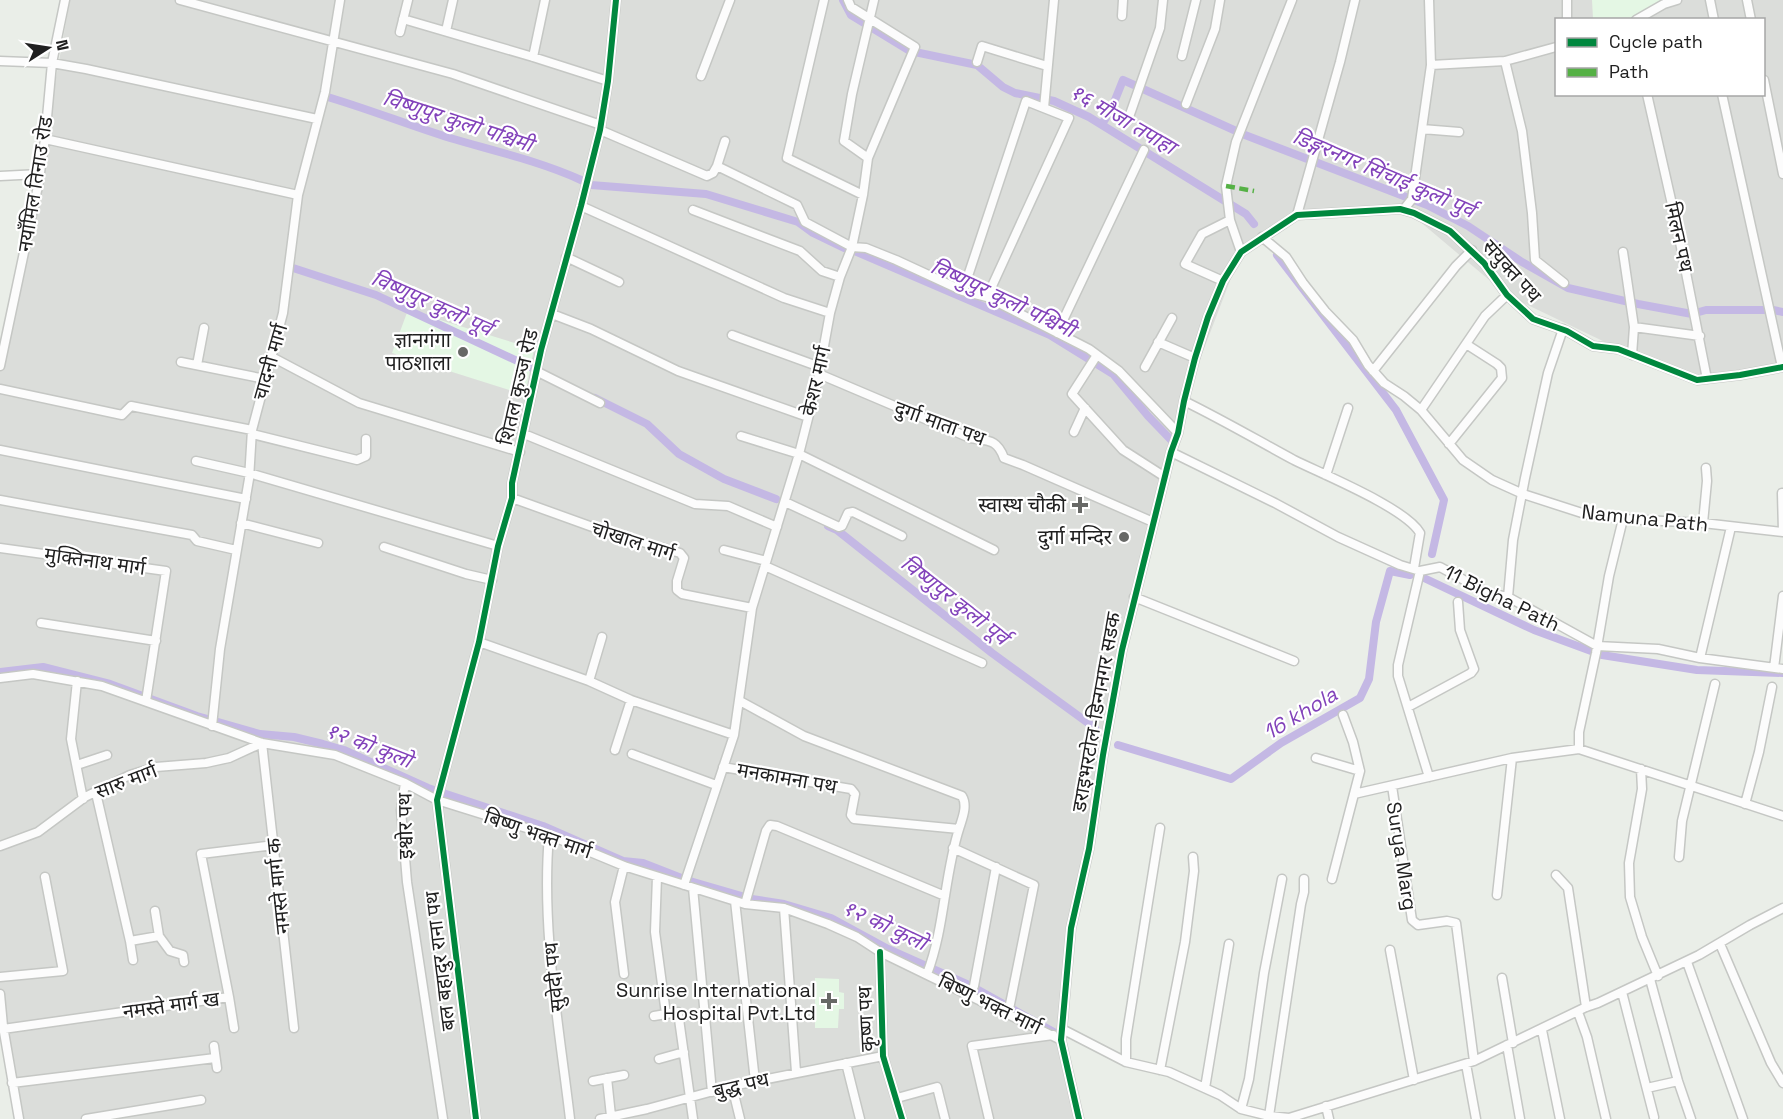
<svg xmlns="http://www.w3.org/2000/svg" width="1783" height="1119" viewBox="0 0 1783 1119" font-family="'Space Grotesk','Noto Sans Devanagari',sans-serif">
	<rect width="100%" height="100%" fill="#eaeee8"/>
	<path fill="#dbddda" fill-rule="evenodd" d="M70,0H1783V366L1697,380L1632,355L1507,295L1405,209L1297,215L1241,252L1184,401L1134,597L1070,929L1061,1040L1078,1119H20L0,995V353L45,139ZM1556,20H1764V94H1556Z"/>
	<path fill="#e4f7e4" d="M1592,0H1677L1636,20L1593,19Z
		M408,310L534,349L525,395L392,353Z
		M815,978L839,979V992L844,993V1009H839L838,1028H815Z"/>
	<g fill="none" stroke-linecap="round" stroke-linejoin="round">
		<path stroke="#c4b8e4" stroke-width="8" d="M843,0L851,15L910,51L977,65L1003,87L1015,93L1054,101L1089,117L1246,214L1254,224
			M324,96C366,108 408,125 450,138C494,151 539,161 581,180
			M1102,124L1111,110L1123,80L1245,135L1427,205L1468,226L1522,262L1568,288L1638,304L1692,314L1706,310H1773L1783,312
			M591,185L706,194L798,222L813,233L844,248
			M857,252L1050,335L1113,374L1148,416L1174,443
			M1277,255L1396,410L1444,500L1432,554
			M290,267L376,295L543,373
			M595,398L647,424L679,454L724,479L776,499
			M828,526L837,530L992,653L1095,728
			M1424,578L1534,630L1602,655L1697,670L1783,673
			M0,672L43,667L110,684L197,716L260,734L294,737L323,744L344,750L428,788L543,826L623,861L643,863L684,879
			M1118,745L1231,779L1281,743L1360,698L1369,679L1376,622L1390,571L1410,575
			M683,879L752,899L784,904L831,918L888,949L971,986L1059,1035"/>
		<g stroke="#c5c7c4" stroke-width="11">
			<path id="minor" d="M180,0L453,74L601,125
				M824,0L787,158L863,195
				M1567,0V20
				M1710,0L1714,20
				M1747,0L1751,20
				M1122,16L1123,0
				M403,19L533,57L608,81
				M1636,20L1664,4L1677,0
				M446,31L453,0
				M400,32L408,0
				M1182,56L1196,0
				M533,57L545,0
				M0,61L52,63L86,69L317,119
				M1505,61L1522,131L1532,213L1535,260L1564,283
				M977,62L982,46L1047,66
				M1431,65L1505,61L1556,47
				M701,76L730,0
				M1764,80L1783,174
				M1647,94L1676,222L1707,379
				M1722,94L1782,367
				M1186,104L1215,29L1220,0
				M1044,108L1054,0
				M1128,120L1160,28L1163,0
				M1422,129L1459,132
				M600,130L707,176L713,173L717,166L797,205L805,222L852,247L866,248L896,260L963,291L987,297L1089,349L1119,371L1178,433
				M45,139L298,195
				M868,158L844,141L852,94L874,0
				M717,166L725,141
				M0,176L40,174
				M581,206L784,298L830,313
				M1404,209L1412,199L1431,65L1429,0
				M693,210L800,251L822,271L840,277
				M1297,215L1340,62L1355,0
				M1262,237L1286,257L1303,283L1325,311L1353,340L1368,365L1384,383L1404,396L1421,410L1463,460L1492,480L1523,494L1585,514L1623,519L1703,523L1783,532
				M1241,252L1230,220L1226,186L1236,142L1292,0
				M1623,252L1634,327L1632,355
				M566,257L619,282
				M1223,281L1185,264L1202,234L1230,220
				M963,291L1026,101L1069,118L987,297
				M552,314L591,329L678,371L808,417
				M1634,327L1700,336
				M1057,333L1144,150
				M732,335L820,367
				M1158,342L1195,358
				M1097,355L1072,394L1123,450L1165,477
				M272,357L359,403L520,452
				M181,362L265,379
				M197,365L204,328
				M0,366L38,186L45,139L52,63L65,0
				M1145,367L1172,318
				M536,371L600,403
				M1373,371L1456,266L1472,250
				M819,374L970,438C989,441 997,439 1004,458L1023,465L1153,522
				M0,389L122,415L131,406L252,430
				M1184,401C1221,419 1257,440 1294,460C1322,474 1406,508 1420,533L1414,568
				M1421,410L1485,316L1507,295
				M1074,432L1085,408
				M252,434L357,460L366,456V439
				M524,434L695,504L728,506L777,527
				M741,436L799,454L994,550
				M1449,444L1502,378L1501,368L1497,364L1466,344
				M0,450L246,499
				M1171,452L1275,503L1338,537L1400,565L1420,571L1440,567L1488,593L1508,597L1597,646L1658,649L1700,658L1783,669
				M196,461L249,473L498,546
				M1326,475L1348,408
				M1782,493L1783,532
				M512,498L598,529L680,553L684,558L677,581V590L682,594L752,608
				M0,500L192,535L197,541L236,550
				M785,502L839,527L842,526L848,513L853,512L902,536
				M241,523L318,543
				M1703,523L1707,481L1706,468
				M384,547L466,574L492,580
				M0,548L166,571L146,701
				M724,550L766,561
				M765,566L982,663
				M1420,571L1398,665V676L1429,777
				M1134,597L1294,661
				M1508,597L1513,540L1525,478L1548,373L1563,329
				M41,623L156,641
				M479,642L589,681L631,700L734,735
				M1700,658L1731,527
				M1774,668L1783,596
				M0,678L33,674L102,686L262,743L335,755L405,783L437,800L549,835L624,866L745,904L784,908L828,924L857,937L880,952L1061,1040
				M77,681L71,739L83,799
				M589,681L602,637
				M740,701L804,736L962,796C968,806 962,819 959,829
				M1408,707L1471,673L1474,669L1460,630L1458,602
				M1343,715L1353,742L1360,771L1354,794L1512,758L1579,749L1783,816
				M212,726L220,649L249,479L252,430L283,313L298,195L325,92L340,0
				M1579,749V732L1596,653L1609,576L1623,519
				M615,750L631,700
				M632,754L716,785
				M1316,758L1360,771
				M77,765L107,755
				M723,767L851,789L855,794L851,815L854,819L959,829C944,876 945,927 927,974
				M1641,769L1642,789L1629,863L1630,897L1642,937L1658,976
				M405,783L401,810L407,882L443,1119
				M1392,786L1412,920L1418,925L1447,921L1456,923L1474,1061
				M96,793L130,941L159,936L170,951L183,955L184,962
				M1745,804L1759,752L1772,687
				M549,835C541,929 559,1025 570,1119
				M0,846L38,832L85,797L130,775L156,767L206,763L229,758L262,743L294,1028
				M953,848L1034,885L1008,1014
				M1679,857L1682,821L1715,684
				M1556,875L1568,888L1586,1007
				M657,877L655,932L666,1014L678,1012L693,1119
				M1332,879L1354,794
				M684,885L734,735L752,608L799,454L818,379L830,313L840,277L852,247L863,195L868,158L915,47L851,7L848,0
				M693,888L712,1092
				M1497,895L1512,758
				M735,901L755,1081
				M745,904L766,831L770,825L777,826L945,896
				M784,908L796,1072
				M155,911L159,936
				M130,941L133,960
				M1720,944L1771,1063L1783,1083
				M1390,950L1414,1080
				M880,952L883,1056L902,1119
				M1687,962L1743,1119
				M624,974L615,902L624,866
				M0,977L63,971L45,877
				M1502,978L1513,1043
				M1650,979L1678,1081L1691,1119
				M1622,992L1654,1117
				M0,994L3,1026L19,1119
				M969,995L974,986L996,867
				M229,997L234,1028
				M1578,1012L1587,1037L1606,1119
				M654,1016L666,1014
				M3,1029L229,997L201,854L274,845
				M1062,1029L1126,1062L1169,1072L1220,1095L1241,1109L1269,1116L1289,1118L1474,1061L1586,1007L1598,1003L1699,955L1750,925L1783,908
				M1542,1030L1560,1119
				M1507,1045L1520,1119
				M214,1046L217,1068
				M659,1059L684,1052
				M1126,1062V1039L1160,828
				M846,1063L860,1119
				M1466,1064L1476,1119
				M1160,1070L1185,942L1194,871L1193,857
				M607,1078L611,1116
				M593,1081L624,1075
				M12,1083L215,1058
				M732,1086L740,1119
				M1205,1088L1229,944
				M1647,1088L1678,1081
				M897,1098L937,1087L945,1119
				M1326,1106L1329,1119
				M1241,1109L1249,1079L1264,973L1282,879
				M1269,1116L1301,904L1304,892V879
				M86,1119L201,1100
				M476,1119L437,800L479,642L498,546L512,498V483L541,350L581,206L600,130L608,81L616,0
				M600,1119L647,1109L732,1086L883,1056
				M989,1119L972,1046L1053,1035
				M1079,1119L1061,1040L1071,928L1089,849L1103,755L1122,650L1171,452L1178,433L1184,401L1195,358L1208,317L1223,281L1241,252L1297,215L1400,209L1414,213L1450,231L1484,263L1507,295L1533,319L1567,331L1593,346L1618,349L1697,380L1740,375L1783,367"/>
		</g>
		<use href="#minor" stroke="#fcfcfc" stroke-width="8"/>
		<path stroke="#55b145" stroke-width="4.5" stroke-dasharray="9 4.5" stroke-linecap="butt" d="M1226,186L1254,191"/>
		<g stroke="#fff" stroke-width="10">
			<path id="cycleway" d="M880,952L883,1056L902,1119
				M476,1119L437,800L479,642L498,546L512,498V483L541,350L581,206L600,130L608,81L616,0
				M1079,1119L1061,1040L1071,928L1089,849L1103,755L1122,650L1171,452L1178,433L1184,401L1195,358L1208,317L1223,281L1241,252L1297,215L1400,209L1414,213L1450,231L1484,263L1507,295L1533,319L1567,331L1593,346L1618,349L1697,380L1740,375L1783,367"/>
		</g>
		<use href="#cycleway" stroke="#00873e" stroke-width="6"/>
	</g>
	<g fill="#676866" stroke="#fff" stroke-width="2">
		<circle cx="463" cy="352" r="6"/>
		<path d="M1077 496h6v6h6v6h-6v6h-6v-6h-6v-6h6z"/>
		<circle cx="1124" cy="537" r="6"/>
		<path d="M826 992h6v6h6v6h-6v6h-6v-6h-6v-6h6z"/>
	</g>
	<g text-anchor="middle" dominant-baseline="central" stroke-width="4.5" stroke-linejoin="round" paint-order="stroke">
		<g font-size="20" fill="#202020" stroke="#fff">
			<text transform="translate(35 184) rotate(-81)">नयाँमिल तिनाउ रोड</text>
			<text transform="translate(1679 237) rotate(78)">मिलन पथ</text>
			<text transform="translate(1512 271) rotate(48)">संयुक्त पथ</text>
			<text transform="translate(270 362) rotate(-74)">चादनी मार्ग</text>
			<text transform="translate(816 381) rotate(-77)">केशर मार्ग</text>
			<text transform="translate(518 387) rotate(-77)">शितल कुञ्ज रोड</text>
			<text transform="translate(940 423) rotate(20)">दुर्गा माता पथ</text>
			<text transform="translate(1645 518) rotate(6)">Namuna Path</text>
			<text transform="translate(633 541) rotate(18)">चोखाल मार्ग</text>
			<text transform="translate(95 561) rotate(8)">मुक्तिनाथ मार्ग</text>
			<text transform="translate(1502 598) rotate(26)">11 Bigha Path</text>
			<text transform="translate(1096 712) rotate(-80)">डराइभरटोल-डिन्गनगर सडक</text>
			<text transform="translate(787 778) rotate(10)">मनकामना पथ</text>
			<text transform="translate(126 781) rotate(-21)">सारु मार्ग</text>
			<text transform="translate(405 826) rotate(-91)">इश्वोर पथ</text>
			<text transform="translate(538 834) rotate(19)">बिष्णु भक्त मार्ग</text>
			<text transform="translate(1402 856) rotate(81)">Surya Marg</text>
			<text transform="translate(278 886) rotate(-96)">नमस्ते मार्ग क</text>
			<text transform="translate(440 961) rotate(-97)">बल बहादुर राना पथ</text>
			<text transform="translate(554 977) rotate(-96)">सुवेदी पथ</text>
			<text transform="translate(990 1004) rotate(26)">बिष्णु भक्त मार्ग</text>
			<text transform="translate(171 1005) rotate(-8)">नमस्ते मार्ग ख</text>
			<text transform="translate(866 1019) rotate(-93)">कृष्ण पथ</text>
			<text transform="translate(741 1085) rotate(-13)">बुद्ध पथ</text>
		</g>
		<g font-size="20" fill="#202020" stroke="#fff" text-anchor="end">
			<text x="451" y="340">ज्ञानगंगा<tspan x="451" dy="23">पाठशाला</tspan></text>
			<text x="1066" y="505">स्वास्थ चौकी</text>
			<text x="1112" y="537">दुर्गा मन्दिर</text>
			<text x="816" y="990">Sunrise International<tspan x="816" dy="23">Hospital Pvt.Ltd</tspan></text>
		</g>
		<g font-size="21" font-style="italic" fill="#8242ba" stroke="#fff">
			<text transform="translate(1123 119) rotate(30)">१६ मौजा तपाहा</text>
			<text transform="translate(458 121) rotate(18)">विष्णुपुर कुलो पश्चिमी</text>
			<text transform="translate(1384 173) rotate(23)">डिङ्गरनगर सिंचाई कुलो पुर्व</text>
			<text transform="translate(1003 298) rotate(25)">विष्णुपुर कुलो पश्चिमी</text>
			<text transform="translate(432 303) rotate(24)">विष्णुपुर कुलो पूर्व</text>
			<text transform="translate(955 600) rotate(38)">विष्णुपुर कुलो पूर्व</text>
			<text transform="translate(1300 713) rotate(-31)">16 khola</text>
			<text transform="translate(369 745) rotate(21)">१२ को कुलो</text>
			<text transform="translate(885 925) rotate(25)">१२ को कुलो</text>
		</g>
	</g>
	<rect x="1555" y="18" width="210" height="78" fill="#ffffff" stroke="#a6a6a6" stroke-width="1.5"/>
	<rect x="1567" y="38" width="30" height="9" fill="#00873e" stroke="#a6a6a6" stroke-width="1.5"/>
	<text x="1609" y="48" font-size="18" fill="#202020">Cycle path</text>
	<rect x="1567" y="68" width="30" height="9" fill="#55b145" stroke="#a6a6a6" stroke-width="1.5"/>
	<text x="1609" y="78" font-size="18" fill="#202020">Path</text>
	<g transform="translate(48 48) rotate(78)" stroke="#ffffff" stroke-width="4.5" paint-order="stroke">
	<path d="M0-4.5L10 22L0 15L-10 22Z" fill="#202020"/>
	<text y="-9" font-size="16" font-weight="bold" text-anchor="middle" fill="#202020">N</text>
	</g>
</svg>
